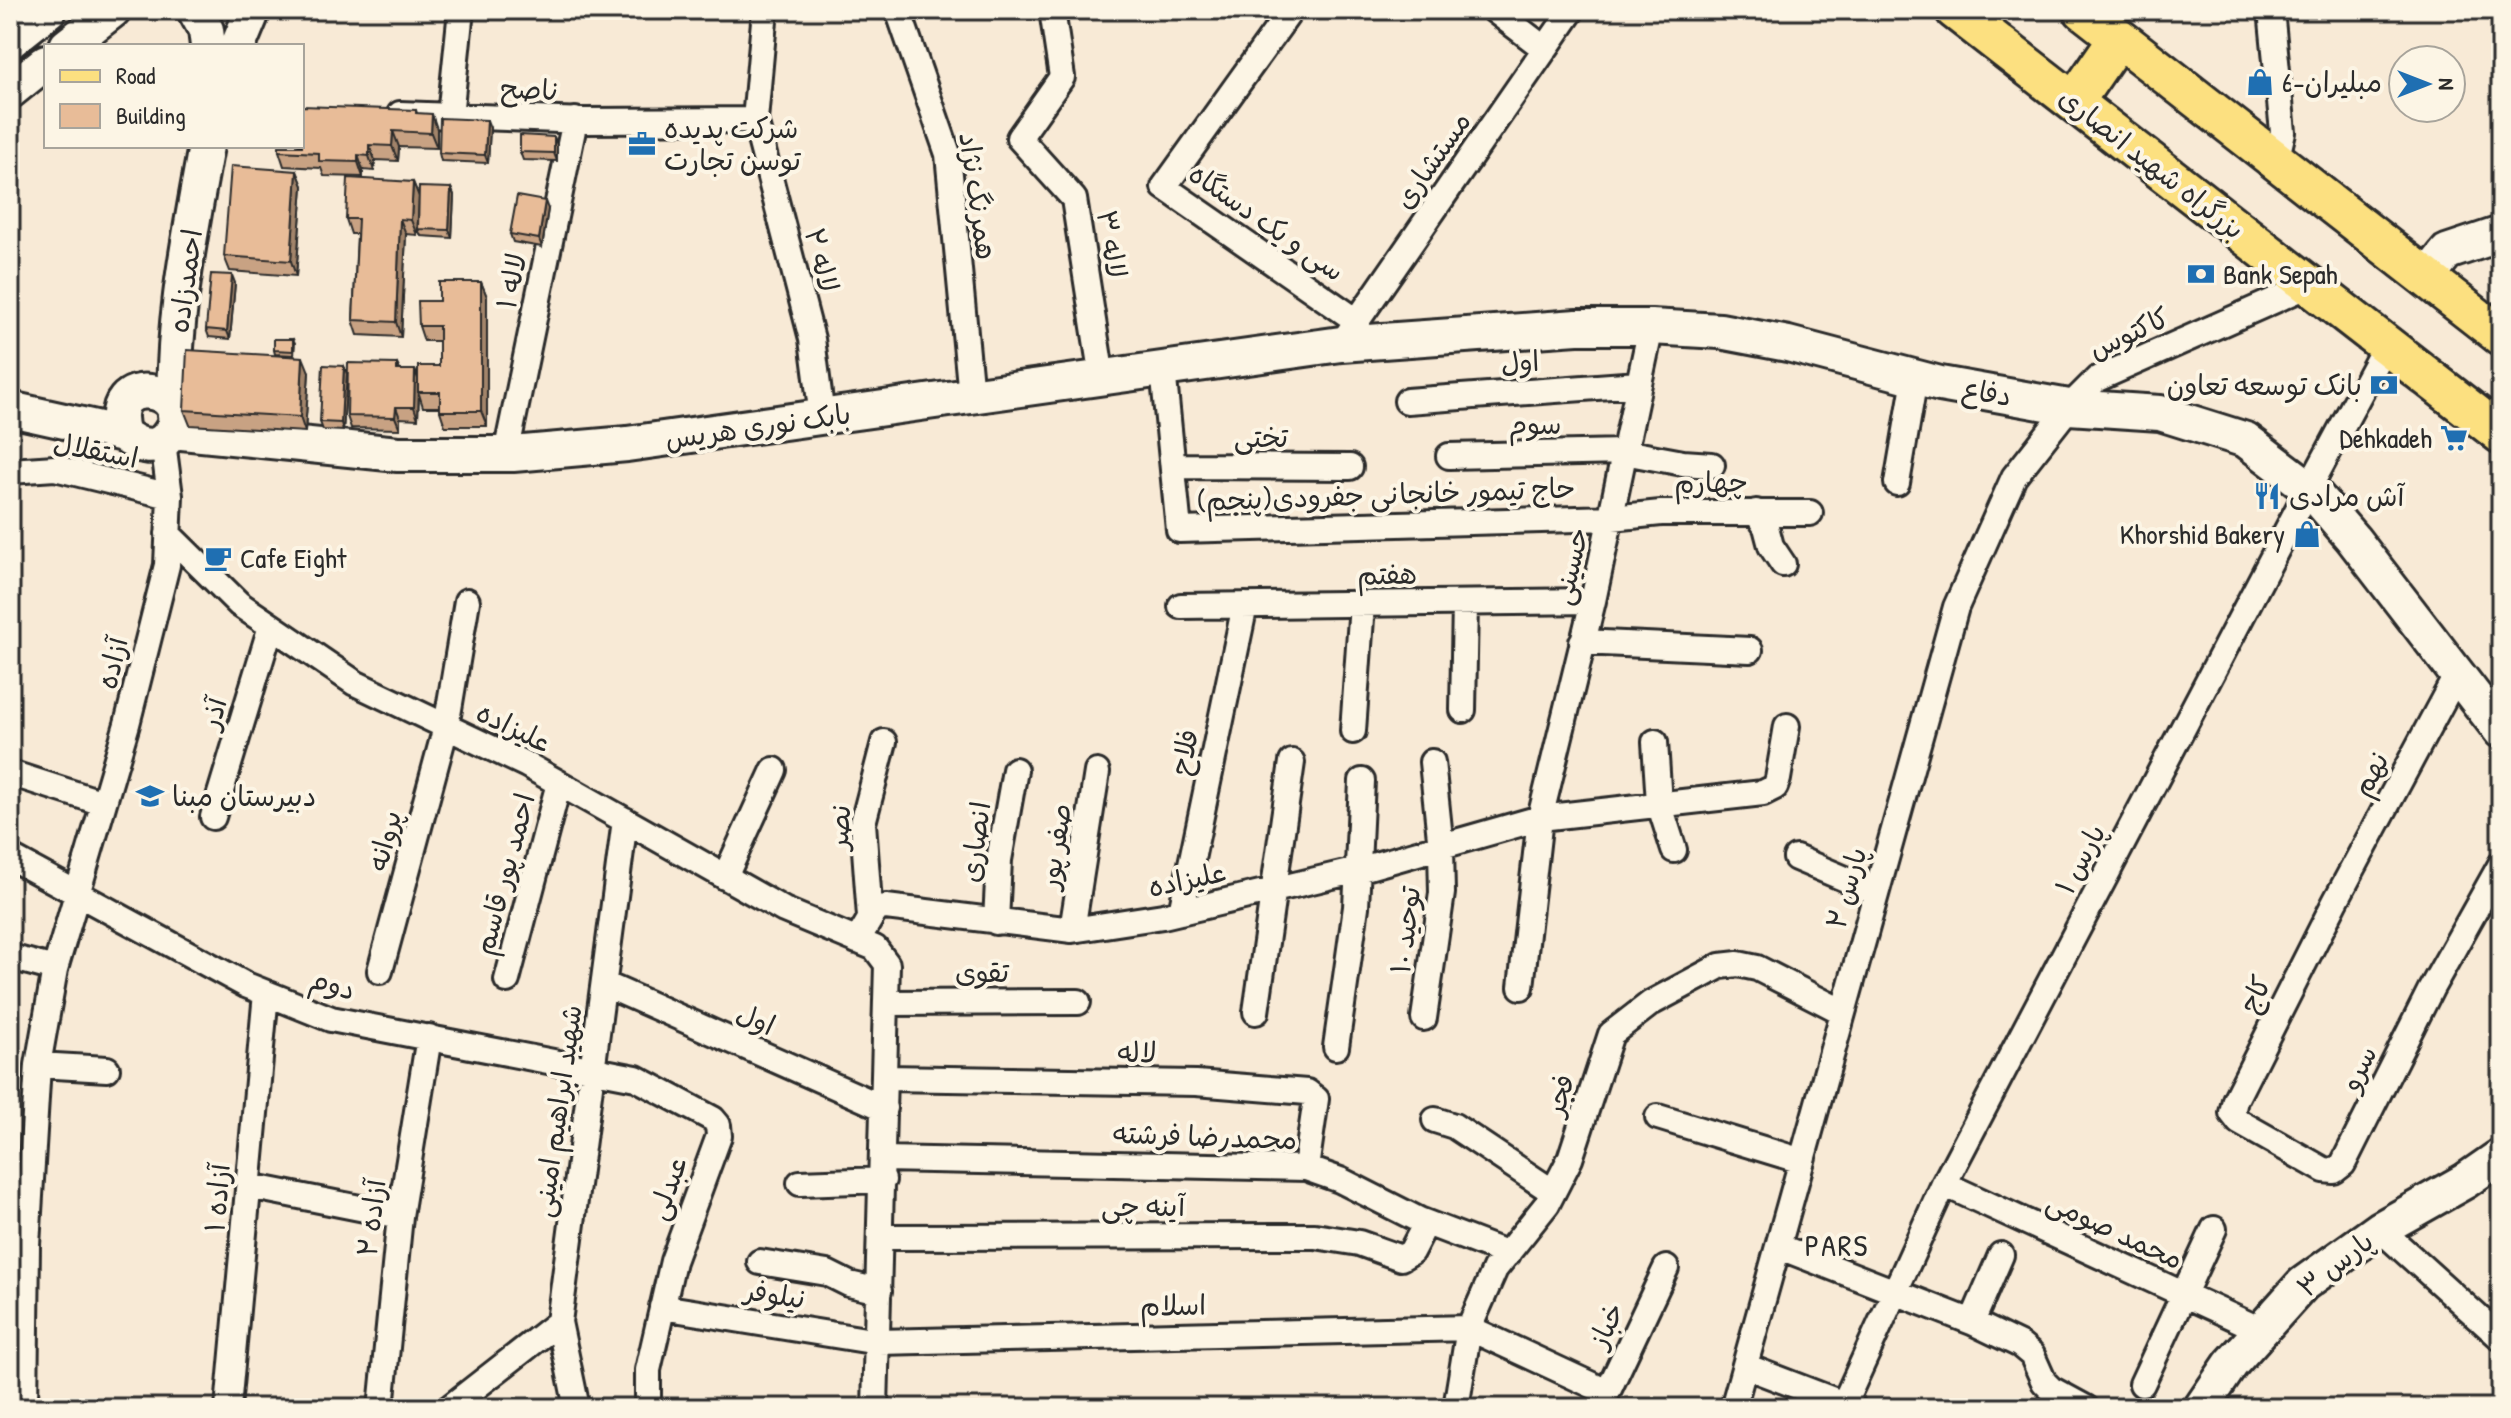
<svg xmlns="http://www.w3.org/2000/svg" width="2511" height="1418" viewBox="0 0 2511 1418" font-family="'Patrick Hand','Playpen Sans Arabic',sans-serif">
	<rect width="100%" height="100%" fill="#f8ead6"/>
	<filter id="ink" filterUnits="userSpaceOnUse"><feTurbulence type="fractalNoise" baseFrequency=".0125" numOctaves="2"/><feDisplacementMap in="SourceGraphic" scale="16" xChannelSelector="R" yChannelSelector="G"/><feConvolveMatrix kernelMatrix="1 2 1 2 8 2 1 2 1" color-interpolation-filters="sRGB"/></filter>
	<g filter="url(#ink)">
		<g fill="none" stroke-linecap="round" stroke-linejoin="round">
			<g stroke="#2b2b2b" stroke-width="30">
				<path id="street" d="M765,10L755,120L812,339L822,417
					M898,10L948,154L971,396
					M1052,10L1062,77L1019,138L1074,199L1102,378
					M1291,10L1164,187L1357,321
					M1494,10L1545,49
					M2271,10L2283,132L2276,161
					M400,114L585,121L755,120
					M450,116L461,10
					M1348,334L1572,10
					M1163,369L1179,530L1612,518L1661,513H1810
					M1407,401L1638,384
					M506,454L575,120
					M1449,456L1624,452L1683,463L1712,465
					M1173,466L1350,467
					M10,471L55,468L170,496
					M1897,483L1915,378
					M1756,512L1766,527L1771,546L1783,564
					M168,534L239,604L355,683L527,765L784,910L875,948L887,964L875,1408
					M1181,606L1593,601
					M1582,642L1750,650
					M2457,674L2335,902L2235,1100L2232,1113L2239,1122L2324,1170L2334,1171L2343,1164L2431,989L2501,864
					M1463,710L1465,603
					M1353,731L1362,604
					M1655,742L1659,803L1674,850
					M10,773L103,803
					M213,817L271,626
					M10,857L246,985L331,1019L636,1078L713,1119L718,1125L719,1136L673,1261L648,1370V1408
					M1796,858L1876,892
					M725,877L774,770
					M1181,912L1245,605
					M870,917L863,823L884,742
					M996,922L999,860L1015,770
					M1072,930L1097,772
					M857,941L876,909L886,907L1072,930L1163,916L1358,870L1540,818L1763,793L1775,787L1778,779L1787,726
					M10,957L55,969
					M380,971L446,727L467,601
					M507,980L559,783
					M604,984L884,1108
					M1521,987L1540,818L1593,601L1651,327
					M886,1003L1078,1002
					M1256,1012L1292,762
					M1424,1018L1442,893L1441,848L1432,762
					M1336,1047L1356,907L1362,781
					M38,1065L107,1069
					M885,1078L1196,1083L1307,1092L1316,1099L1306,1168
					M1658,1117L1802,1161
					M1435,1120L1454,1126L1553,1192
					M883,1159L1306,1168L1340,1180L1419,1220L1508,1254
					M800,1183L883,1180
					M1944,1184L2261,1330
					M249,1186L400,1216
					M2380,1229L2501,1338
					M881,1237L1315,1236L1359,1243L1401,1258L1411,1252L1426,1223
					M1780,1247L1972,1322L2020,1345L2032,1355L2044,1382L2051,1389L2086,1408
					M760,1262L827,1273L849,1284L879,1291
					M662,1307L878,1342L1469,1328L1607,1392
					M1972,1322L2001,1255
					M1745,1366L1854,1408
					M2142,1384L2214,1229
					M25,1408L27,1245L38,1065L55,969L127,724L167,565L170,496L163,442
					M228,1408L266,993
					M381,1408L400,1216L429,1037
					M449,1408L559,1322
					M577,1408L559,1322L625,820
					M1456,1408L1469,1328L1495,1269L1547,1204L1570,1159L1611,1034L1651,1003L1720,966L1738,964L1757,968L1843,1012
					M1600,1408L1666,1268
					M1733,1408L1956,607L2014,477L2069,407L2097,379L2309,285
					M1842,1408L1944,1184L2309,488L2386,345"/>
			</g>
			<g stroke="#2b2b2b" stroke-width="40">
				<path id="secondary" d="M195,10L206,30L208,46
					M10,41L49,10
					M67,46L113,10
					M238,46L253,10
					M10,91L46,62
					M2426,278L2447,252L2501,234
					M10,409L123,434C138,447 159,453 171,432C198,388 102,368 123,434
					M175,416C171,326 190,235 206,146
					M172,431L398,454H513L627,444L1341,344L1577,327H1651L1720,331L1788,344L1940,384L2069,407L2160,413L2246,440L2309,488L2353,539L2501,731
					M2201,1408L2231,1364L2303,1284L2380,1229L2465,1181L2501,1156"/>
			</g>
			<g stroke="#2b2b2b" stroke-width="44">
				<path id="primary" d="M1955,10L2501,434
					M2083,10L2501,336
					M2074,102L2118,38"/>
			</g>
			<use href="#street" stroke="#fcf5e5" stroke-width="24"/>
			<use href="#secondary" stroke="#fcf5e5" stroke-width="34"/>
			<use href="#primary" stroke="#fce080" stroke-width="38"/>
		</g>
		<path fill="#c8a283" stroke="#2b2b2b" stroke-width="2" d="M416,110L417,113L437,129V148L399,147L398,161L375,160L374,171L363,170V177L324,176L321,168L284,166L279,151Z
			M490,128L488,163L441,161L439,153Z
			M554,137L557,145V161L523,160L520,152Z
			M297,171L303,186L296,276L230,271L224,256Z
			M413,182L419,197L417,235L406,234L401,337L358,335L353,320L357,234H351L346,219Z
			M451,188L454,195L452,238L421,236L418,229Z
			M548,209L542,247L513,242L510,234Z
			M481,282L487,297V426H445L440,411V407H423L419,394L418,419L400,418V429L351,428L347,416L397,364L400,370H415L418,379L439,366V341H424L419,326L439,301Z
			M235,283L230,339L209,337L206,329Z
			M293,339L295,343L294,355L275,354L274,350Z
			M344,366L347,374L343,431L323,430L320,422Z
			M309,372L305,432L190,425L184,410Z"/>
		<path fill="#a2846a" stroke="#2b2b2b" stroke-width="2" d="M432,114L437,129V148L431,133Z
			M487,120L490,128L488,163L485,155Z
			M393,131L399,147L398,161L392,146Z
			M554,137L557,145V161L554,153Z
			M369,145L375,160L374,171L369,156Z
			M358,155L363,170V177L358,162Z
			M297,171L303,186L296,276L291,261Z
			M413,182L419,197L417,235L411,220Z
			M451,188L454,195L452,238L449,230Z
			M545,201L548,209L542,247L539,239Z
			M400,219L406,234L401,337L396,322Z
			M232,275L235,283L230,339L227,331Z
			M481,282L487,297V426L481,411Z
			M303,357L309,372L305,432L300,417Z
			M344,366L347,374L343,431L341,423Z
			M415,370L419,382L418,419L414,407Z
			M396,407L400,418V429L395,417Z"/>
		<path fill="#e8bc98" stroke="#2b2b2b" stroke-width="2" d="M302,106L416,110V113L432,114L431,133L393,131L392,146L369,145V156L358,155V162L319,161V153L279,151V146H302Z
			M440,118L487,120L485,155L439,153Z
			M520,135L554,137V153L520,152Z
			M231,166L297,171L291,261L224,256Z
			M348,178L413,182L411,220L400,219L396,322L353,320L358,219H346Z
			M419,187L451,188L449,230L418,229Z
			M517,196L545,201L539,239L510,234Z
			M211,274L232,275L227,331L206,329Z
			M439,282H481V411H440V392H418V366H439V326H419L418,301H439Z
			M274,339H293V351L274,350Z
			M187,350L303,357L300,417L184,410Z
			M348,363L397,364V370H415L414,407H396L395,417L347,416Z
			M323,365L344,366L341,423L320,422Z"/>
	</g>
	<defs>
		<g id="shop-bare" transform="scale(2.16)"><path d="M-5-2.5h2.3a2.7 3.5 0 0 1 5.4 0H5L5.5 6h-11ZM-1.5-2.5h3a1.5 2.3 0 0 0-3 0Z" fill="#1f6fb2" stroke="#fcf5e5" stroke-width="2.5" paint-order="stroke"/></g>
		<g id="office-bare" transform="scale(2.16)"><path d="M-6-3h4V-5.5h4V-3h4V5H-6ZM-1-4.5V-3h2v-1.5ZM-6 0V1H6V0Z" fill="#1f6fb2" stroke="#fcf5e5" stroke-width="2.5" paint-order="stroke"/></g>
		<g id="bank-bare" transform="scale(2.16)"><path d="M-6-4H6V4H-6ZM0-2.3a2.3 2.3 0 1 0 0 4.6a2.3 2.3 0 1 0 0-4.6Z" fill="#1f6fb2" stroke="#fcf5e5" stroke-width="2.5" paint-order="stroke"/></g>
		<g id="supermarket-bare" transform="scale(2.16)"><path d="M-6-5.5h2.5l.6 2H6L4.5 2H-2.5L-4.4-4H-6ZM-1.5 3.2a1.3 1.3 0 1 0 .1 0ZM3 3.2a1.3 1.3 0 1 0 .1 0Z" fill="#1f6fb2" stroke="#fcf5e5" stroke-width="2.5" paint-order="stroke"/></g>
		<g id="restaurant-bare" transform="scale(2.16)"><path d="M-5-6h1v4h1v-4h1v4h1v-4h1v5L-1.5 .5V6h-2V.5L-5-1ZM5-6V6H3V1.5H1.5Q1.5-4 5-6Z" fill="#1f6fb2" stroke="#fcf5e5" stroke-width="2.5" paint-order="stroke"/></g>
		<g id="cafe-bare" transform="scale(2.16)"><path d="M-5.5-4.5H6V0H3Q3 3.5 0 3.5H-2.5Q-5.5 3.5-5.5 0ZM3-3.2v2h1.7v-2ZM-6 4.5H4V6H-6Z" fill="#1f6fb2" stroke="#fcf5e5" stroke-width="2.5" paint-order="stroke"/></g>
		<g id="school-bare" transform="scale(2.16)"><path d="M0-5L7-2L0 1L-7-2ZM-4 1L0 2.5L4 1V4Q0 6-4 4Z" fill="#1f6fb2" stroke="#fcf5e5" stroke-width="2.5" paint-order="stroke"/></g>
	</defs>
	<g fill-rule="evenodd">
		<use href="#shop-bare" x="2260" y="82"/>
		<use href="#office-bare" x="642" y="144"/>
		<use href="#bank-bare" x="2201" y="274"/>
		<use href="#bank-bare" x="2384" y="385"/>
		<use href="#supermarket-bare" x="2454" y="438"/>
		<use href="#restaurant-bare" x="2267" y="496"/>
		<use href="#shop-bare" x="2307" y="534"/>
		<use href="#cafe-bare" x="218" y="558"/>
		<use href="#school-bare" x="150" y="796"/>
	</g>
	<g text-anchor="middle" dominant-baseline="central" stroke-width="8" stroke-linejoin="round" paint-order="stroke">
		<g font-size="28" fill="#2b2b2b" stroke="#fcf5e5" text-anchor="start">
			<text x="2282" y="82">مبلیران-6</text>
			<text x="664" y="128">شرکت پدیده<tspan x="664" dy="32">توسن تجارت</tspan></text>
			<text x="2223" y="274">Bank Sepah</text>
			<text x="2362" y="385" text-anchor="end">بانک توسعه تعاون</text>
			<text x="2432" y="438" text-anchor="end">Dehkadeh</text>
			<text x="2289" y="496">آش مرادی</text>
			<text x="2285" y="534" text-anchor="end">Khorshid Bakery</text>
			<text x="240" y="558">Cafe Eight</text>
			<text x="172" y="796">دبیرستان مبنا</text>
		</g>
		<g font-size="28" fill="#2b2b2b" stroke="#fcf5e5">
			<text transform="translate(530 89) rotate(2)">ناصح</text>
			<text transform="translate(1432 160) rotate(-55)">مستشاری</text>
			<text transform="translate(2152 163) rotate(38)">بزرگراه شهید انصاری</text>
			<text transform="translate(978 196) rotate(82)">همرنگ نژاد</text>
			<text transform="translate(1267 222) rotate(35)">سی و یک دستگاه</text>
			<text transform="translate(1112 244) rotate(81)">لاله ۳</text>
			<text transform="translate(822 260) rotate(76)">لاله ۲</text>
			<text transform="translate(185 281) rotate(-82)">احمدزاده</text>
			<text transform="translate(511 281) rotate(-78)">لاله ۱</text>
			<text transform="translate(2129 333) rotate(-25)">کاکتوس</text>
			<text transform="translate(1520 362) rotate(-4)">اول</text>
			<text transform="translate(1987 392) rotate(10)">دفاع</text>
			<text transform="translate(1535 424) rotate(-1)">سوم</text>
			<text transform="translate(758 426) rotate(-8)">بابک نوری هریس</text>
			<text x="1261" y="437">تختی</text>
			<text transform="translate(96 450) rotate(11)">استقلال</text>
			<text transform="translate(1711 482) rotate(-1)">چهارم</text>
			<text transform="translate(1386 494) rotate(-2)">حاج تیمور خانجانی جفرودی(پنجم)</text>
			<text transform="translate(1570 566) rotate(-77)">حسینی</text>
			<text transform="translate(1387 574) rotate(-1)">هفتم</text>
			<text transform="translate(112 663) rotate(-76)">آزاده</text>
			<text transform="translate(213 713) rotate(-73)">آذر</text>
			<text transform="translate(514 727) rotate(26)">علیزاده</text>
			<text transform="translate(1184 752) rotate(-78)">فلاح</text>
			<text transform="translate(2370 774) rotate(-62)">نهم</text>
			<text transform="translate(839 827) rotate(-86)">نصر</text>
			<text transform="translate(384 841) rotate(-75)">پروانه</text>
			<text transform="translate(975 842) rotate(-82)">انصاری</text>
			<text transform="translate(1055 846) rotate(-81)">صفر پور</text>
			<text transform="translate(2080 859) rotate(-62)">پارس ۱</text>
			<text transform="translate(504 874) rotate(-75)">احمد پور قاسم</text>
			<text transform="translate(1187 879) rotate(-12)">علیزاده</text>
			<text transform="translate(1846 888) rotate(-74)">پارس ۲</text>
			<text transform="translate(1405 930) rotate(-83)">توحید ۱۰</text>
			<text x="982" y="972">تقوی</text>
			<text transform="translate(333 984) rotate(17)">دوم</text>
			<text transform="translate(2255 994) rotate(-63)">کاج</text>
			<text transform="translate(756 1019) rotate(24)">اول</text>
			<text transform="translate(1137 1052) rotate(1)">لاله</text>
			<text transform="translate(2358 1068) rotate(-63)">سرو</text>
			<text transform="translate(1559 1095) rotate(-73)">فجر</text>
			<text transform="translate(557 1111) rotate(-82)">شهید ابراهیم امینی</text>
			<text transform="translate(1205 1136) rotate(2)">محمدرضا فرشته</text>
			<text transform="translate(667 1188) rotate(-70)">عبدلی</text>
			<text transform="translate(217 1198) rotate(-85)">آزاده ۱</text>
			<text x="1143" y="1206">آینه چی</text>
			<text transform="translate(371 1218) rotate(-83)">آزاده ۲</text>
			<text transform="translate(2115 1230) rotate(25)">محمد صومی</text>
			<text transform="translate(2335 1264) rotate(-38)">پارس ۳</text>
			<text transform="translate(775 1294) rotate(9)">نیلوفر</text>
			<text transform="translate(1173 1305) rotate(-1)">اسلام</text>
			<text transform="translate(1606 1325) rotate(-65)">خباز</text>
		</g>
		<g font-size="30" letter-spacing="2" fill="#2b2b2b" stroke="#fcf5e5">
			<text x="1837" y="1245">PARS</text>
		</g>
	</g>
	<rect width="2511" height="1418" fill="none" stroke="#fcf5e5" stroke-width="40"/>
	<rect x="20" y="20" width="2471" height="1378" fill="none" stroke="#2b2b2b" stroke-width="3" filter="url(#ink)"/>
	<rect x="44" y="44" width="260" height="104" fill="#fcf5e5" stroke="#a8a49b" stroke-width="2"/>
	<rect x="60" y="70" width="40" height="12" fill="#fce080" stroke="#a8a49b" stroke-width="2"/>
	<text x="116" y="84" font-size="24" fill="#2b2b2b">Road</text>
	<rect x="60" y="104" width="40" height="24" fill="#e8bc98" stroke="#a8a49b" stroke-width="2"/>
	<text x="116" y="124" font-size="24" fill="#2b2b2b">Building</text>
	<g transform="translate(2427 84) rotate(90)"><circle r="38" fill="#fcf5e5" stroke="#a8a49b" stroke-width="2"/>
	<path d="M0-6L14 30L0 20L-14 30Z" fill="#1f6fb2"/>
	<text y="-12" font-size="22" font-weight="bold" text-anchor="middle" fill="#2b2b2b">N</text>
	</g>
</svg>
